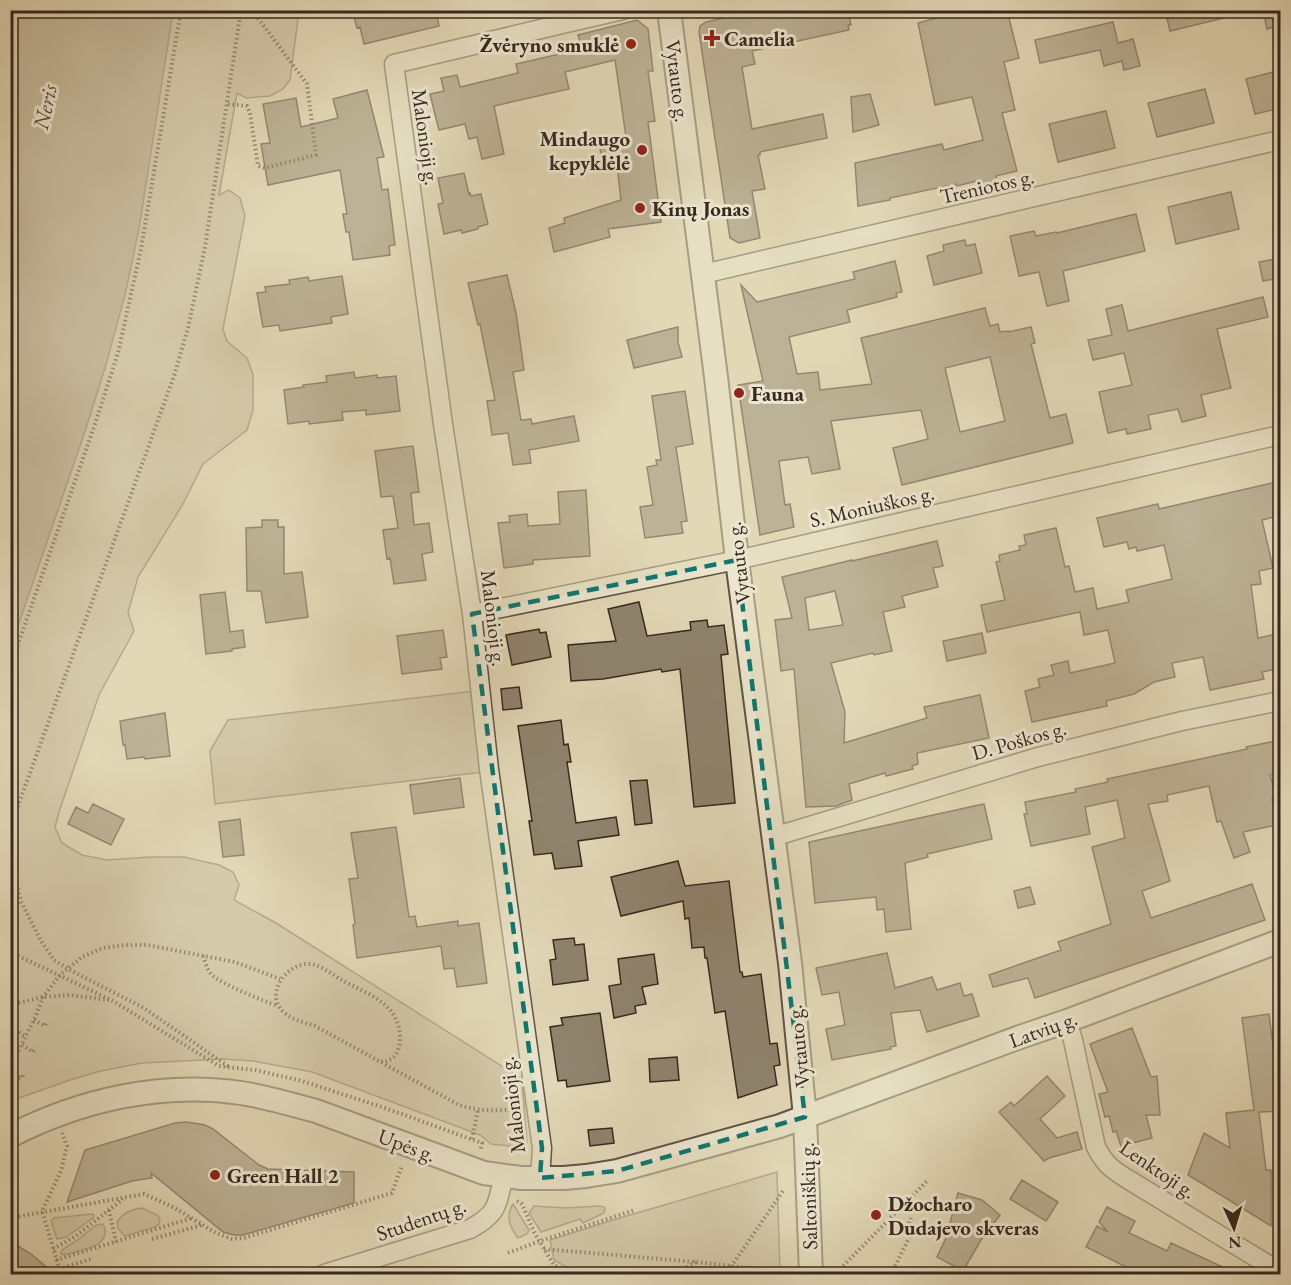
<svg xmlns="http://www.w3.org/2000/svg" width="1291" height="1285" viewBox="0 0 1291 1285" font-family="'EB Garamond',serif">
	<rect width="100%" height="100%" fill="#e2d8b7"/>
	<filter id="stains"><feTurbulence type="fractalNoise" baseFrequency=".00333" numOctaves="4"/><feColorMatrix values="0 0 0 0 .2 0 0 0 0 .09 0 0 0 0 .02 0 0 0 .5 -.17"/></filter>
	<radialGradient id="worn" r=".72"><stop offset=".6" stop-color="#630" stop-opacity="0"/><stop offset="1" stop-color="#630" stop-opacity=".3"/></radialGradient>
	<path fill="#c5ba9d" stroke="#7e715e" stroke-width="1.5" d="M173,11H299L290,80L283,89L270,96L246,98L237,93L219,195L229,190L240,198L245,216L223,329L227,341L247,358L253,375V410L247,430L203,464L183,504L138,577L128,613L134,631L99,695L60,809L55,827L62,843L82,855L107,860L150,857H184L219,865L233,872L239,885L234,900L276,923L522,1079L527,1143L518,1147L491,1144L480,1135L312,1072L253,1061L222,1059L142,1063L101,1071L73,1079L19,1098L11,1102V646L85,431L107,361L165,61Z
		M474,691L483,772L215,804L210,751L228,720Z
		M777,1172L780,1274H579L554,1260L550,1240L613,1220Z
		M513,1204L529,1230L527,1234L518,1238C510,1227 505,1217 513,1204Z
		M534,1206L565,1208L599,1206L604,1207L605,1209L604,1213L583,1223L580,1219L541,1232L529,1213Z
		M142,1208L157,1215L160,1219L159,1224L155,1227L125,1236L118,1229L117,1222C124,1212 130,1210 142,1208Z
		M92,1214L94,1215L93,1218L66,1237L57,1239L51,1221L54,1218Z
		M103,1224C114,1247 80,1250 64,1255L61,1254L62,1250L79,1239L96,1225Z"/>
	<path fill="#a89c83" stroke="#7a6e5b" stroke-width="1.5" d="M11,10L173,11L139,229L125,295L107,361L85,431L11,646Z"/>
	<path fill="#8f846e" stroke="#36281e" stroke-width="1.5" fill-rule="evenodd" d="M352,10H436L439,26L364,44L360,27L357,28Z
		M759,10H848L851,25H848L849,30L752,51L755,64L742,67L752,129L823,114L827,138L760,152V155H758L765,189L752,191L760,238L739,243L730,238L699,32L700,26L706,22Z
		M967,10H1007L1019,58L1004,62L1015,110L1002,113L1017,171L996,176L997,182L978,187L977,181L957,186L956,184L890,198V200L858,206L855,163L942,144L944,150L983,140L972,97L935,105L918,23Z
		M1165,10H1227L1228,17L1170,31Z
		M1263,10H1281V25L1267,29Z
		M637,20L648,29L653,71H648L655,121L648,122L661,222L608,229L610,237L554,252L549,228L565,223L564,218L621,200L617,165L603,167L600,148L627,144L615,60L565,72L569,89L494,106L504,154L482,159L477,137L469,139L465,124L439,130L430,94L444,91L441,78L457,75L460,87L518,73L516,64L582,49L578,35Z
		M1113,22L1118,43L1133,39L1140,66L1124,70L1122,61L1104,66L1100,50L1040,63L1035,40Z
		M1281,70V108L1255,114L1246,79Z
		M1205,89L1214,123L1157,137L1148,103Z
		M367,90L384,157L377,158L382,190L388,189L395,245L389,246L390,255L353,260L349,232H346L343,214H347L340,170L268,185L261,144L270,143L263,104L296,98L301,127L338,118L333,99Z
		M870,94L879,125L853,132L851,97Z
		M1106,111L1115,148L1058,162L1049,124Z
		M464,173L469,194L470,193L471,196L481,194L488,224L478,227V229L462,233L461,230L444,234L438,204L443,203L438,178Z
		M1231,192L1239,229L1176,244L1168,207Z
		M1136,214L1145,251L1063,271L1069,301L1047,306L1039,272L1019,276L1010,236L1034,231L1036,236L1056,232L1057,233Z
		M965,240L966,246L975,244L982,273L934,285L927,256L944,251L943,245Z
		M1281,258V278L1263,281L1259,262Z
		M895,261L902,292L896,293L897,297L847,310L850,322L789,337L797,374L818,372L820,390L872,384L861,338L985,308L990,326L998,324L1000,332L1008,331V332L1031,327L1035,343L1031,344L1050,418L1066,414L1073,443L902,485L893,448L928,439L921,410L831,421L840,469L812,474L808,457L779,461L785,505L790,504L794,527L760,535L738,385L763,381L741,285L757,302L855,279L853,272ZM990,357L1005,421L960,432L945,368Z
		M507,275L516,313L524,370L513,372L521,420L531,419L532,424L574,416L579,441L529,450L531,463L513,465L508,433L492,435L487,401L495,400L480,324L478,325L468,283Z
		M342,276L348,314L331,317L332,323L280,331L279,325L263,327L257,293L266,292L265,287L290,284L289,280L308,277L309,281Z
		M1263,297L1268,317L1217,329L1231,388L1201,395L1206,416L1182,422L1178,409L1148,415L1151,429L1127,434L1126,429L1108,433L1099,392L1132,385L1124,353L1093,360L1088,340L1112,335L1106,309L1122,305L1128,331Z
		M678,327V342L682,357L634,368L627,340Z
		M354,372L355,378L377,375V378L396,376L400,411L366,415V410L342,412L343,420L309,424V421L288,424L284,390L304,387L303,385L327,382L326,376Z
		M685,391L693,444L676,447L687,521L681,522L683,533L645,538L640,507L653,505L647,467L657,465L656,460H661L652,396Z
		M413,446L419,492L411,493L414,525L429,523L433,552L422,554L426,580L394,584L390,558L387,559L383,530L398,528L393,496L381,497L375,451Z
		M1281,481V515L1262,520L1273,568L1259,571L1261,584L1251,585L1258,638L1281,633V668L1262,672L1264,679L1210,690L1203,657L1172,663L1175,677L1154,682L1134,694L1106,701L1107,706L1032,722L1025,691L1040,687L1038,679L1054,675L1051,665L1068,661L1070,673L1115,663L1108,630L1084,635L1080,612L987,632L981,605L1005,600L996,562L1000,561L999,555L1020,550L1019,546L1026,545L1024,535L1056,528L1065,567L1069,566L1075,592L1093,588L1097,609L1129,602L1126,590L1172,579L1164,545L1137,551L1136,547L1129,549L1127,542L1104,547L1097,518L1158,504L1159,509Z
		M586,490L590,556L533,560V564L504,568L498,523L510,522L509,516L527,514L528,526L560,524L558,492Z
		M262,520H278V527H284V574L302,572L308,617L266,623L261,591H247L246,528L262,527Z
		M937,541L943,566L933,568L938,587L902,596L905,607L883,612L892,651L874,655L873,653L831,663L845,712L844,743L927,718L924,707L980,695L989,738L917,753L918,764L912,766L913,769L886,776L885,773L849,784L852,800L836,806L806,807L794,669L781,671L775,620L792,618L782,577L852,560V561ZM835,591L843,625L809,630L805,598Z
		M225,592L230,632L243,630L245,647L232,649V651L206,654L200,595Z
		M639,602L647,636L691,630L690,622L707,620L708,627L724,625L728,654L721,655L735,803L694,807L680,669L662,672L661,669L603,679L571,681L568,645L616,641L608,609Z
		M539,629L540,633L546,632L551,657L512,665L506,635Z
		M443,630L447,657L440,658L442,669L402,674L397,636Z
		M982,633L986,653L947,661L943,641Z
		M519,687L522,708L503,710L501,689Z
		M165,713L170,756L145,759L144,757L127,759L125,745H123L120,721Z
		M561,720L564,745L568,744L571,762H567L576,823L616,817L619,835L578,841L582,866L555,869L552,853L534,855L529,821H532L518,726Z
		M1281,740V772L1270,775L1277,798L1272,799L1277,825L1243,832L1250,852L1234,858L1221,821L1217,822L1209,786L1167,795L1168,801L1148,804L1170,881L1142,891L1151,918L1252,884L1265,920L1035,998L1028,978L993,987L989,975L1061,950L1058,942L1111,924L1092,847L1125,838L1117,800L1085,807L1090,834L1031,846L1024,814H1027L1025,802L1076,792L1075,789L1108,782L1107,779L1247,749L1246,747Z
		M460,778L464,807L414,814L410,785Z
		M647,780L652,823L635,825L630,781Z
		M93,804L124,819L111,845L68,824L76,807L88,813Z
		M984,804L992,839L927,854L928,857L905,863L911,929L886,932L884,909L877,910L876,897L815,903L809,842Z
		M240,819L244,855L223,857L219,822Z
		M396,827L409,917L415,916L417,927L458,921V926L479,923L487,983L457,987L454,968L444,969L441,946L357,958L353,925L355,924L349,879L358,878L351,833Z
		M678,861L685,886L729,881L740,972H742L743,977L761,974L770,1044L777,1043L780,1065L774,1066L777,1085L738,1098L725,1011L715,1013L707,958H705L704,947L692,948L689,918L685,919L683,901L621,916L611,877Z
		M1030,887L1035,904L1018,908L1014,891Z
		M574,938L575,945L584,944L588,980L553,985L550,960L556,959L553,940Z
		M887,953L895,988L932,977L937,990L960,983L964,996L972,994L979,1016L927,1032L920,1010L891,1013L896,1046L890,1047L891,1049L832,1060L826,1029L845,1025L839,992L822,995L816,968Z
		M654,954L658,984L642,987L646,1004L635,1006L636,1013L614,1018L609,986L621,984L618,959Z
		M600,1013L610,1081L567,1087L566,1080L558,1081L550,1027L563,1025L561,1018Z
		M1269,1014L1273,1046L1281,1045V1111L1259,1112L1266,1170H1271V1226L1188,1175L1204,1133L1230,1148L1226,1113L1254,1110L1242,1018Z
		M1132,1028L1151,1077L1157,1076L1160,1115H1146L1152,1138L1121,1146L1116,1131L1113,1132L1109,1116L1105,1117L1099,1094L1108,1092L1090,1044Z
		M677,1057L679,1080L650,1082L649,1059Z
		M1047,1076L1065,1096L1040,1119L1057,1138L1077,1132L1082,1149L1049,1158L1044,1161L999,1112L1011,1102L1014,1106Z
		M187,1122L205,1125L213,1129L259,1165L268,1169L354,1172V1203L243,1235H234L223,1232L151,1173L152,1178L132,1181L67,1202L85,1150L175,1123Z
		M612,1128L614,1143L590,1146L588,1130Z
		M1022,1180L1058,1202L1046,1221L1010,1199Z
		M958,1193L982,1200L1000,1215L981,1240L963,1271L937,1257L946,1238L943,1235L950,1223Z
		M1107,1207L1135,1221L1129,1233L1167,1251L1171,1243L1240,1275H1142L1086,1247L1097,1226L1108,1232L1099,1222Z
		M10,1241L31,1254L56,1275H10Z"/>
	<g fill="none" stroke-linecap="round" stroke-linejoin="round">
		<g stroke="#615444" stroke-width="21">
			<path id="minor" d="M703,274L1280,140
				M472,614L737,560L1280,435
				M773,837L1038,757L1182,721L1280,701
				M1067,1021L1073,1040L1096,1147C1105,1165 1113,1170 1129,1180L1280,1272
				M540,1178L542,1148L489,769L472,614L443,424L394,64L562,24L623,10
				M324,1274L470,1229C499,1213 496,1206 504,1176"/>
		</g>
		<g stroke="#615444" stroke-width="26">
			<path id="tertiary" d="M669,10L716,377L737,560L790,963L805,1117L811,1274
				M10,1136C80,1100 162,1081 241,1093C266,1097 291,1104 316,1111L484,1173L521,1178H564L586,1176L617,1171L780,1126L1020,1037L1067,1021L1280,941"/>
		</g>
		<path stroke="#36281e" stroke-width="4" stroke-dasharray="1.5 3" stroke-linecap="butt" d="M228,104L247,106L250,113L258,166L265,168L316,155L307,84L252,10
			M10,667L95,424L118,353L141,249L181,10
			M11,827L15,834L17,849L16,881L21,902L41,941L54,960L68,969L144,1008L229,1067
			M10,828L174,376L188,328L205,247L241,10
			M10,952L113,1001L219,1066L255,1070L302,1081L385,1108L482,1143L480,1151
			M203,956C205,962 207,969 211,974C220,984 264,1001 278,1006
			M10,1005L43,997L69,995L109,1000
			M34,1020L45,1026L46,1023
			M19,1032L25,1037
			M22,1045L33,1052L35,1049
			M381,1062C390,1061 395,1058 398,1050C402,1038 400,1025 393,1014C382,997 357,989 340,979C332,974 324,968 315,965C310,963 303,964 298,966C279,974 266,999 286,1014C294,1020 305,1023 315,1026L459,1105C479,1111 498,1112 519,1108
			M10,1067L34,1020L43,997L60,975L82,957L103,948L126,945H147L235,962L280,979
			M10,1077L22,1078L23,1075
			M472,1139L478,1110
			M517,1201L522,1204L534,1232L554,1265L571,1274
			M109,1210L116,1242
			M10,1218L144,1194L175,1208L216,1233L232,1239L244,1238L392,1193L402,1165
			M152,1239L202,1225
			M53,1249L76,1236L123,1199
			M544,1249L696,1262L785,1272
			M508,1253L540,1241L635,1210
			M56,1260L192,1218
			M59,1269L91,1259
			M840,1269L927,1181
			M61,1274L42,1211L61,1171L67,1146L62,1133
			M675,1274L696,1262
			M726,1274L783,1191
			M891,1274L913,1230L908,1226L911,1218"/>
		<use href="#minor" stroke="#ece6d0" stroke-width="18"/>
		<use href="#tertiary" stroke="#ece6d0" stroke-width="22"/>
	</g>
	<path d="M0 0H1291V1285H0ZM737,560L805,1117L617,1171L540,1178L542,1148L472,614Z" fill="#e2d8b7" fill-opacity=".55" fill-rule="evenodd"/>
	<path fill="none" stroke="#0f766e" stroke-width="4.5" stroke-dasharray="12 8" stroke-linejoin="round" d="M737,560L805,1117L617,1171L540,1178L542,1148L472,614Z"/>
	<g fill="#8f2418" stroke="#ece6d0" stroke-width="2">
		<path d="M709 29h6v6h6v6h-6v6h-6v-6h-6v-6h6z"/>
		<circle cx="631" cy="44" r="6"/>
		<circle cx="642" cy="150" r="6"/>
		<circle cx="640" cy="208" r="6"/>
		<circle cx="739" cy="393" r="6"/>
		<circle cx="215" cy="1175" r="6"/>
		<circle cx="876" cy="1215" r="6"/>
	</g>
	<g text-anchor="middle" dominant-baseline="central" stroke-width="6" stroke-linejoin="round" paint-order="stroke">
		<g font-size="21" font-weight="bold" fill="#36281e" stroke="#ece6d0" text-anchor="start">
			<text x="724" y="38">Camelia</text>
			<text x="619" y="44" text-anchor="end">Žvėryno smuklė</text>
			<text x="630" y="138" text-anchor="end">Mindaugo<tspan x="630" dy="24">kepyklėlė</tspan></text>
			<text x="652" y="208">Kinų Jonas</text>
			<text x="751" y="393">Fauna</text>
			<text x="227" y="1175">Green Hall 2</text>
			<text x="888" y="1203">Džocharo<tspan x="888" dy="24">Dudajevo skveras</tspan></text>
		</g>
		<g font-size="21" fill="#36281e" stroke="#ece6d0">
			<text transform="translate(678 81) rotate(83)">Vytauto g.</text>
			<text transform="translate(426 137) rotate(82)">Malonioji g.</text>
			<text transform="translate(987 186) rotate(-13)">Treniotos g.</text>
			<text transform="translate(872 506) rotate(-13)">S. Moniuškos g.</text>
			<text transform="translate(738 563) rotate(-97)">Vytauto g.</text>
			<text transform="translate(494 618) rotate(83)">Malonioji g.</text>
			<text transform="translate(1019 740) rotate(-16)">D. Poškos g.</text>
			<text transform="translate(1043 1029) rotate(-20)">Latvių g.</text>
			<text transform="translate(798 1046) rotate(-96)">Vytauto g.</text>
			<text transform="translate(512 1105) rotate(-97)">Malonioji g.</text>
			<text transform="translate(407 1145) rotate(20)">Upės g.</text>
			<text transform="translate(1158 1169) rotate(34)">Lenktoji g.</text>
			<text transform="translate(808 1196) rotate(-92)">Saltoniškių g.</text>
			<text transform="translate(421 1219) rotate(-19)">Studentų g.</text>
		</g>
		<g font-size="22" font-style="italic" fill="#584b3c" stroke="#ece6d0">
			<text transform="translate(45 107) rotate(-78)">Neris</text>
		</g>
	</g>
	<rect width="1291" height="1285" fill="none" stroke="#e2d8b7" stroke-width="36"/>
	<rect x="12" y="12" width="1267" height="1261" fill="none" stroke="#36281e" stroke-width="3"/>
	<rect x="18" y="18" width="1255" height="1249" fill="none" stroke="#36281e" stroke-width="1.5"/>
	<g transform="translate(1234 1228) rotate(176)" stroke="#ece6d0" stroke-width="4.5" paint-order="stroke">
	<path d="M0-4.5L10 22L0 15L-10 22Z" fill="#36281e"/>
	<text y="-9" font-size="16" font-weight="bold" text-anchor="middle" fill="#36281e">N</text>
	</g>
	<rect width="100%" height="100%" filter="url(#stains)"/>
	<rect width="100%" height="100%" fill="url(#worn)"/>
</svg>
